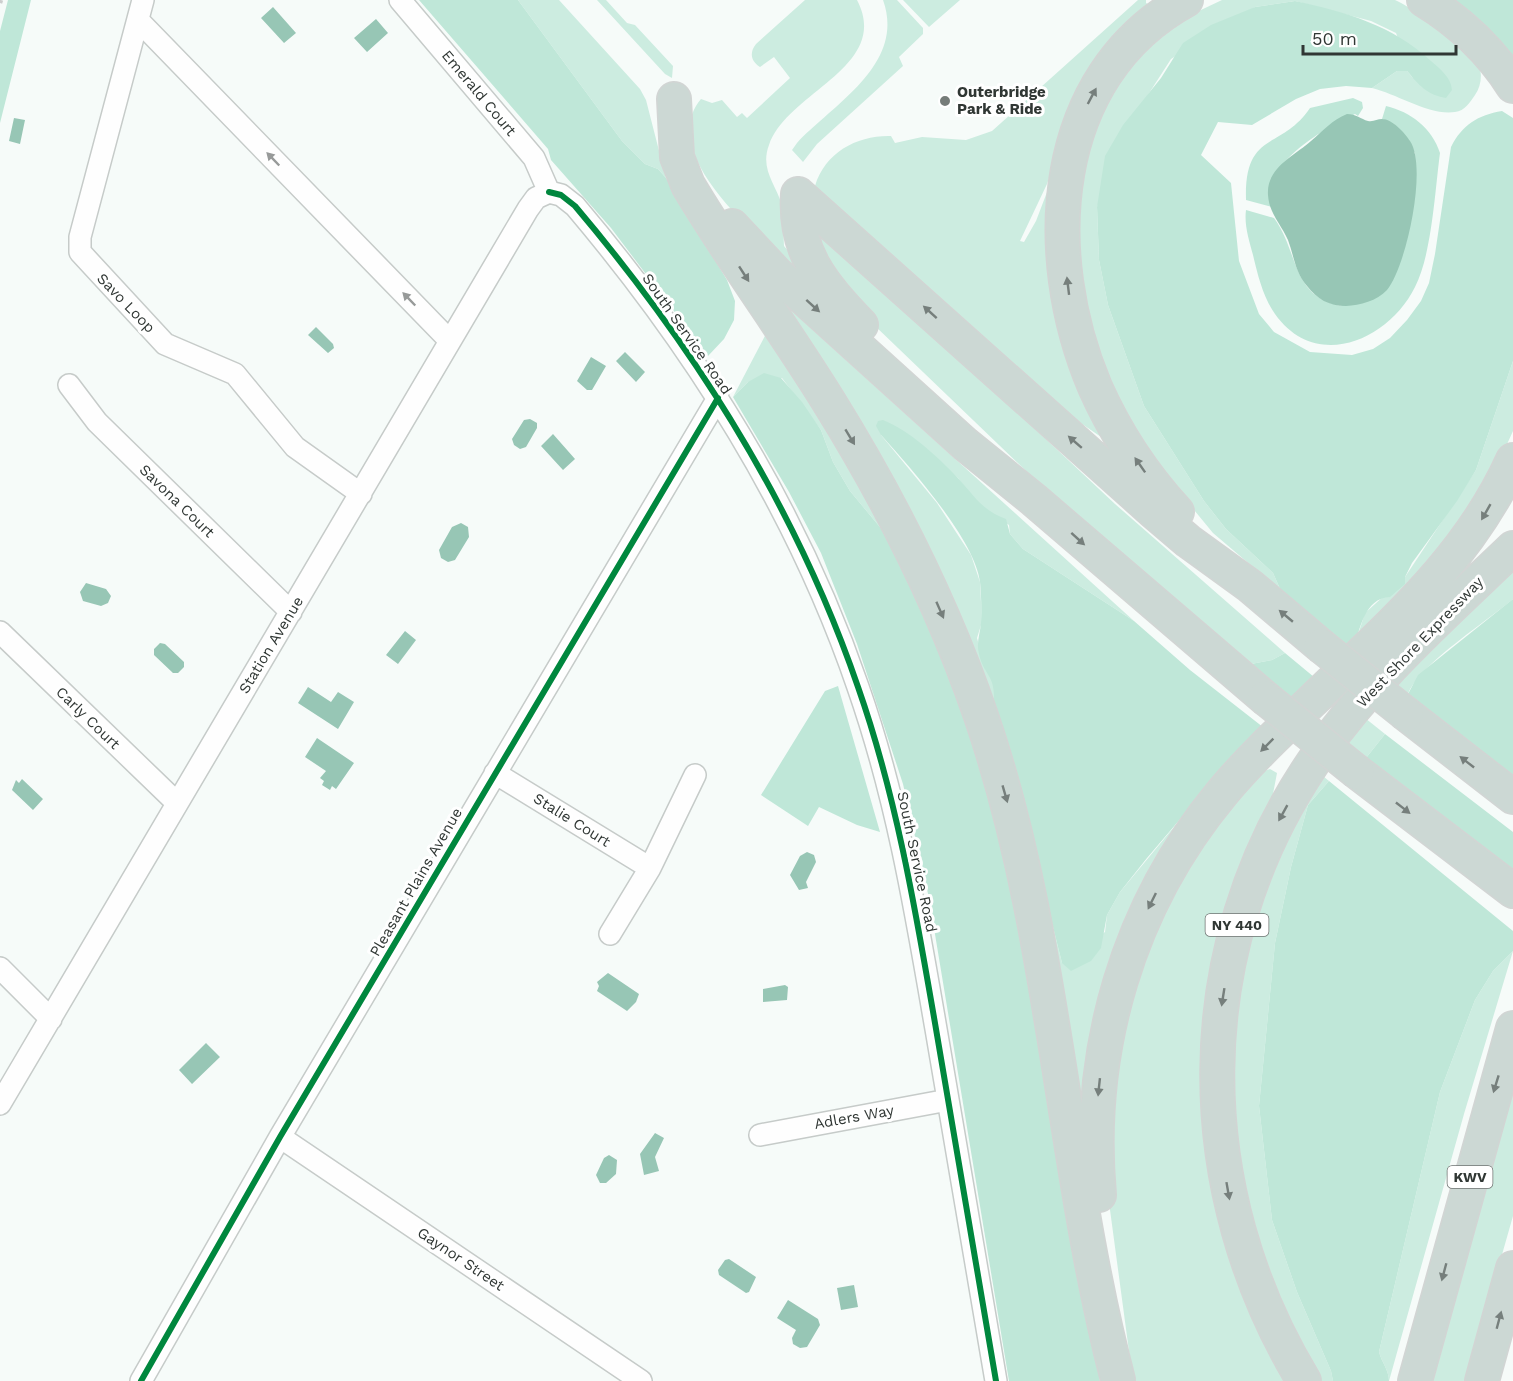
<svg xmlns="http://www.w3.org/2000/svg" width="1513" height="1381" viewBox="0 0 1513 1381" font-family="'Work Sans',sans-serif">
	<rect width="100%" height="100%" fill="#f6fbf9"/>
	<path fill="#ccece0" d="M518,0H559L640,89L646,100L666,178L658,169L645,164L622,141Z
		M597,0H606L627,23L635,25L673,66L672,78L665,74Z
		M805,0H857C892,67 787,92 769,145C760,169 775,183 782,205C785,218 783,233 784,246L791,254L801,275C765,243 654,155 701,99L712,103L722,100L737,117L742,113L747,118L790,78L774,57L760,67C751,61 749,53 756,44Z
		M883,0H897L923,28V34L899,57L903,66L817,144L803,162L792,150L797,143C834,104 906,64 883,0Z
		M903,0H960L929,27Z
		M1138,0H1146V3L1153,7L1058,152L1047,184L1020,241L1024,242L1036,221L1052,179L1104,439L1069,415L815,190V186C825,152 858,135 891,136L895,143L922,137L966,140L992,131Z
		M1222,0H1395C1416,10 1458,39 1474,56C1483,66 1483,84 1475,95C1470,102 1465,111 1455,112C1430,116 1397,94 1372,88L1397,71H1407L1413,78L1396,33L1371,21L1295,1L1255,7L1171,59L1144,101L1097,207L1099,260L1108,305L1144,406L1204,501L1226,529L1273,573L1281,591L1213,533L1157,465L1115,401L1082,301L1077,224L1083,156L1106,101L1129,66L1157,37L1184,18Z
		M817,224L1115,504L1285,653L1272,660L1251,664L1073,516L873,324L819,266Z
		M791,310L1134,621L1023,549L1010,534L1009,525L977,503L958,478L906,433L881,435L937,503L971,555L980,582L982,622L977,638L986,670L995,683L997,715L783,317Z
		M767,332L847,457L884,532L850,491L833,462L821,430L782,378L748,382L733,397Z
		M1513,361V431L1483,497L1353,650L1365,613L1405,577L1476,470Z
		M1513,562V599C1486,622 1420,664 1408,694L1394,683Z
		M1360,714L1385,734L1366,758L1343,739Z
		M1270,769L1277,773L1272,799L1245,857L1205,1129L1212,1182L1232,1262L1263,1339L1287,1381H1133L1106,1180L1105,1143L1128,984L1203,834L1261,772Z
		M1226,771L1171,847L1086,1137L1033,866L1047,903L1062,963L1105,932L1107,915L1120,892L1193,804Z
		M1318,772L1329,781L1308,805L1291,867L1275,943L1259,1106L1272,1220L1297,1292L1331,1371L1333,1381H1317L1267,1287L1229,1116L1234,997L1263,884Z
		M1513,951L1464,1114L1389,1381C1389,1370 1382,1363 1379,1352L1440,1092L1475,1000L1493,971Z
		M1513,1075V1216L1466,1381H1431Z"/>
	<path fill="#bfe7d8" d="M8,0H31L0,123V31Z
		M419,0H518L622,141L645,164L658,169L666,178L727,280L735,301L734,320L724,339L708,356L611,228L551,160L548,149Z
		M1445,0H1513V65Z
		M1295,1C1346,12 1392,25 1431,61C1440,69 1451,77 1452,90L1446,98C1427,95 1419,85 1407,71H1397L1372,88L1346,86L1320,89L1296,99L1252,125L1218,122L1201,155L1231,183L1239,261L1259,314L1274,332L1310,352L1352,355L1373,349L1390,338L1407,320L1421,301L1429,283L1435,254L1451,147C1462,125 1478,115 1502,111L1513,118V361L1476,470L1457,501L1412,563L1405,577V584L1390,597C1364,598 1360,630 1353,650L1281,591L1273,573L1226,529L1204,501L1144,406L1108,305L1099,260L1097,207L1105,156L1123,125L1161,78L1183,43L1211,25L1255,7Z
		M1353,98L1362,102L1363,108L1358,116L1355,114C1325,128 1257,166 1272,207L1246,200C1244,130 1281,151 1310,108Z
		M1386,106C1411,112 1432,128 1440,153C1435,190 1432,254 1415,287C1389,340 1316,372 1275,314C1263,297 1258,276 1253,255C1249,240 1244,225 1246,210L1274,218C1299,252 1291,296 1341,306L1406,243L1416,179L1415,153L1394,124L1382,119Z
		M764,373L781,378L802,402L821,430L833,462L850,491L884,532L904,567L951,676L1001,832L1040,1034L1100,1381H1009L929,898L903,784L857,644L821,553L789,492L733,397L748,382Z
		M883,420C910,431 937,456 957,477C974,495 981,510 1006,519L1010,534L1023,549L1134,621L1190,670L1268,731L1193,804L1147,858L1120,892L1107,915L1101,948L1091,961L1071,971L1062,963L1047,903L1033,866L994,701C995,674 984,676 979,654C976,643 980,634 981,623C982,616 981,589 980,582C975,540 910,467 881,435L876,426L878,421Z
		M1513,599V777L1408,694L1418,675Z
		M1285,653L1320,682L1298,703L1251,664L1272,660Z
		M838,686L880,832L857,825L819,807L808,826L761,795L825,691Z
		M1385,734L1513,832V871L1366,758Z
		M1329,781L1513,931V951L1493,971L1475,1000L1440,1092L1379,1352C1382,1363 1389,1370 1389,1381H1333L1331,1371L1297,1292L1272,1220L1259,1106L1275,943L1291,867L1308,805Z"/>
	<path fill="#97c6b5" d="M273,7L296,33L284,43L261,18Z
		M376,19L388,33L367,52L354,38Z
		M1347,114C1356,114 1361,119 1368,121C1374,122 1377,119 1382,119C1392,119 1405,133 1410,141C1428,167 1406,267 1387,290C1377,301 1360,305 1346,306C1329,306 1317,299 1307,286C1295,272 1294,256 1288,240C1281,224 1269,213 1268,195C1266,168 1294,156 1311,141C1324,130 1332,120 1347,114Z
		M14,118L25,120L20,144L9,141Z
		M316,327L333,344L334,348L328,353L308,335Z
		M625,352L645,372L636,382L616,361Z
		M591,357L606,366L592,390H587L577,381Z
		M530,419L537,423V428L526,447L520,449L514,445L512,439L524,420Z
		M553,434L575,459L563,470L541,446Z
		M461,523L468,527L469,537L455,560L448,562L441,558L439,550L452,527Z
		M86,583L106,589L111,596L108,603L101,606L83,601L80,592Z
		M405,631L416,640L398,664L386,655Z
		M160,643L165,644L184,662V667L178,673H173L154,655V649Z
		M308,687L331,702L338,692L354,702L338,729L298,703Z
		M317,738L354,763L336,789L332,786L330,790L322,785L324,781L320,778L326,771L305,757Z
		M22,779L43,799L33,810L12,790L16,780L19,783Z
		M807,852L814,855L816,862L806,882L808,888L799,890L790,875L800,856Z
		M608,973L639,994L636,1002L627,1011L597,991L599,986L597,982Z
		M785,985L788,987L787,1000L763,1002V989Z
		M206,1043L220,1057L192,1084L179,1070Z
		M655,1133L664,1138L655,1157L659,1171L644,1175L640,1154Z
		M609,1155L617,1160L616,1174L606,1183H600L596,1175L604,1158Z
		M729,1259L756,1277L749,1292L746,1293L719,1275L718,1270L725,1260Z
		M854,1285L858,1307L841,1310L837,1288Z
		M788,1300L818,1319L820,1325L807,1347L800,1348L793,1344L792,1338L796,1330L777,1318Z"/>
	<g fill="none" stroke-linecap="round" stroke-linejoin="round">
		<g stroke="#c6cbc9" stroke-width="24">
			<path id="minor" d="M143,0L80,237V252L165,344L235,374L295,447L361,494
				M400,0L534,158L549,192
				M138,20L450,341
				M549,192L561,195L575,206C696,349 797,509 858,687C897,798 916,913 936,1029C956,1146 976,1264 996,1381
				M69,385L97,422L291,612
				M0,632L177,803
				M495,773L650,868L610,934
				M650,868L695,775
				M0,968L51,1019
				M0,1104L528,209L536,198L549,192
				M760,1135L948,1100
				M280,1137L641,1381
				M141,1381L280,1137L718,398"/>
		</g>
		<g stroke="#d2d5d4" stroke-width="36">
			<path id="motorway" d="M1424,0C1460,22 1490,50 1513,86
				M674,99L677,157L688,185C732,259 784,329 829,402C891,502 943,605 981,716C1055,931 1061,1161 1118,1380
				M798,194L1154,512L1188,541L1250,586L1321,646
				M798,194C794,253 823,285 861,325
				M732,226L776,273L965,444L1034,500L1265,698
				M1177,512C1144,476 1115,432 1095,387C1039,255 1047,76 1186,0
				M1406,714L1513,797
				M1357,772L1513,891
				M1099,1195C1086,1050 1128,906 1222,793C1257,751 1298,715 1337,677C1406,611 1473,549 1513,460
				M1304,1381C1188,1190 1186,951 1312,764C1367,682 1442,616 1513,548
				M1415,1381L1513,1028
				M1482,1381L1513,1268"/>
		</g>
		<use href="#minor" stroke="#fefefe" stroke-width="21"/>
		<use href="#motorway" stroke="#ccd8d4" stroke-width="33"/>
		<path stroke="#cccece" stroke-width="4.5" stroke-dasharray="8 8" stroke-linecap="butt" d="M0,3L1,0"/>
		<g stroke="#d2d5d4" stroke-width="36" stroke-linecap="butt">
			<path id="motorway-bridge" d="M1321,646L1406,714
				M1265,698L1357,772"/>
		</g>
		<use href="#motorway-bridge" stroke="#ccd8d4" stroke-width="33"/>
		<g stroke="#fff" stroke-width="10">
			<path id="cycleway" d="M549,192L561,195L575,206C696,349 797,509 858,687C897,798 916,913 936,1029C956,1146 976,1264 996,1381
				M141,1381L280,1137L718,398"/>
		</g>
		<use href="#cycleway" stroke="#00873e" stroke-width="6"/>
	</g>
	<defs><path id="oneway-solid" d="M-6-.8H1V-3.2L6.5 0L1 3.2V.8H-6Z" transform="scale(1.5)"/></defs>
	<g fill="#767f7c">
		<use href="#oneway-solid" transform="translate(1092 96) rotate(-62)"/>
		<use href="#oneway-solid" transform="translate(744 274) rotate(57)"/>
		<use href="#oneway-solid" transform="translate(1068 286) rotate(-97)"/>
		<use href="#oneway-solid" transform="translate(813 306) rotate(42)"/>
		<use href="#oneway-solid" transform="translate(930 312) rotate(-138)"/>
		<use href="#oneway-solid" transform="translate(850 437) rotate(59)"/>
		<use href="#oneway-solid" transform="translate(1075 442) rotate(-139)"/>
		<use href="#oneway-solid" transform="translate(1140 465) rotate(-125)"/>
		<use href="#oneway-solid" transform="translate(1486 512) rotate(120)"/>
		<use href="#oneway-solid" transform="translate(1078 539) rotate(42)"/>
		<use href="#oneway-solid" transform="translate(940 610) rotate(66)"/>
		<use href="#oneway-solid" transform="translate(1286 616) rotate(-140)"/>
		<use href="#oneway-solid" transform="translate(1267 745) rotate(135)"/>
		<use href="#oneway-solid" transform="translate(1467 762) rotate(-142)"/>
		<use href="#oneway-solid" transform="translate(1005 794) rotate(74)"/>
		<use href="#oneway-solid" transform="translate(1403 808) rotate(38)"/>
		<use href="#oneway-solid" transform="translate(1283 813) rotate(119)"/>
		<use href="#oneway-solid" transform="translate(1152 901) rotate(116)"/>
		<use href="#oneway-solid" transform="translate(1223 997) rotate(99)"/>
		<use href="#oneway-solid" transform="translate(1496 1084) rotate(107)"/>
		<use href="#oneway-solid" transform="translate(1099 1087) rotate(96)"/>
		<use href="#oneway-solid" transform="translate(1228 1191) rotate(80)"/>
		<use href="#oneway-solid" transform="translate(1444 1272) rotate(105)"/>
		<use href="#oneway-solid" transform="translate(1499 1320) rotate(-75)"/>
	</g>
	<g fill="#979a99">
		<use href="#oneway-solid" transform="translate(273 159) rotate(-134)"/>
		<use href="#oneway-solid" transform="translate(409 299) rotate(-134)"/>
	</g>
	<circle fill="#757c79" stroke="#fff" stroke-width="2" cx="945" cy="101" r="6"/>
	<g text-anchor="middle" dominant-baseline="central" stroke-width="6" stroke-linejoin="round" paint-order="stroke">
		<g fill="#fff" stroke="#6e7371" stroke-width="1.5">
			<rect x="1205.5" y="914" width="63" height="22" rx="4.5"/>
			<rect x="1447.5" y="1166" width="45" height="22" rx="4.5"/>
		</g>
		<g font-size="14" font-weight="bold" fill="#303734">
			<text x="1237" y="925">NY 440</text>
			<text x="1470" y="1177">KWV</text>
		</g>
		<g font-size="15" font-weight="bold" fill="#303734" stroke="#fff" text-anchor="start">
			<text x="957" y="92">Outerbridge<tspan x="957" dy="17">Park &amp; Ride</tspan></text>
		</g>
		<g font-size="15" fill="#303734" stroke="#fff">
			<text transform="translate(479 93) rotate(50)">Emerald Court</text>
			<text transform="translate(126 303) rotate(46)">Savo Loop</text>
			<text transform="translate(687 334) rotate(55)">South Service Road</text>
			<text transform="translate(177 501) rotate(44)">Savona Court</text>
			<text transform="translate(1420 642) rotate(-46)">West Shore Expressway</text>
			<text transform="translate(271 645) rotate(-59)">Station Avenue</text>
			<text transform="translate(88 718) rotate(44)">Carly Court</text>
			<text transform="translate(572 820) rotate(32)">Stalie Court</text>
			<text transform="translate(917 862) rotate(78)">South Service Road</text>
			<text transform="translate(416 882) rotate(-60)">Pleasant Plains Avenue</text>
			<text transform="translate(854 1117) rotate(-10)">Adlers Way</text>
			<text transform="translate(461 1259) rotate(34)">Gaynor Street</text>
		</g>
	</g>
	<path d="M1303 45v9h153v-9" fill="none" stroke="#303734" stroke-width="3"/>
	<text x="1312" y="45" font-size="18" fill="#303734" stroke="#ffffff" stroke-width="4.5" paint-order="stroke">50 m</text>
</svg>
